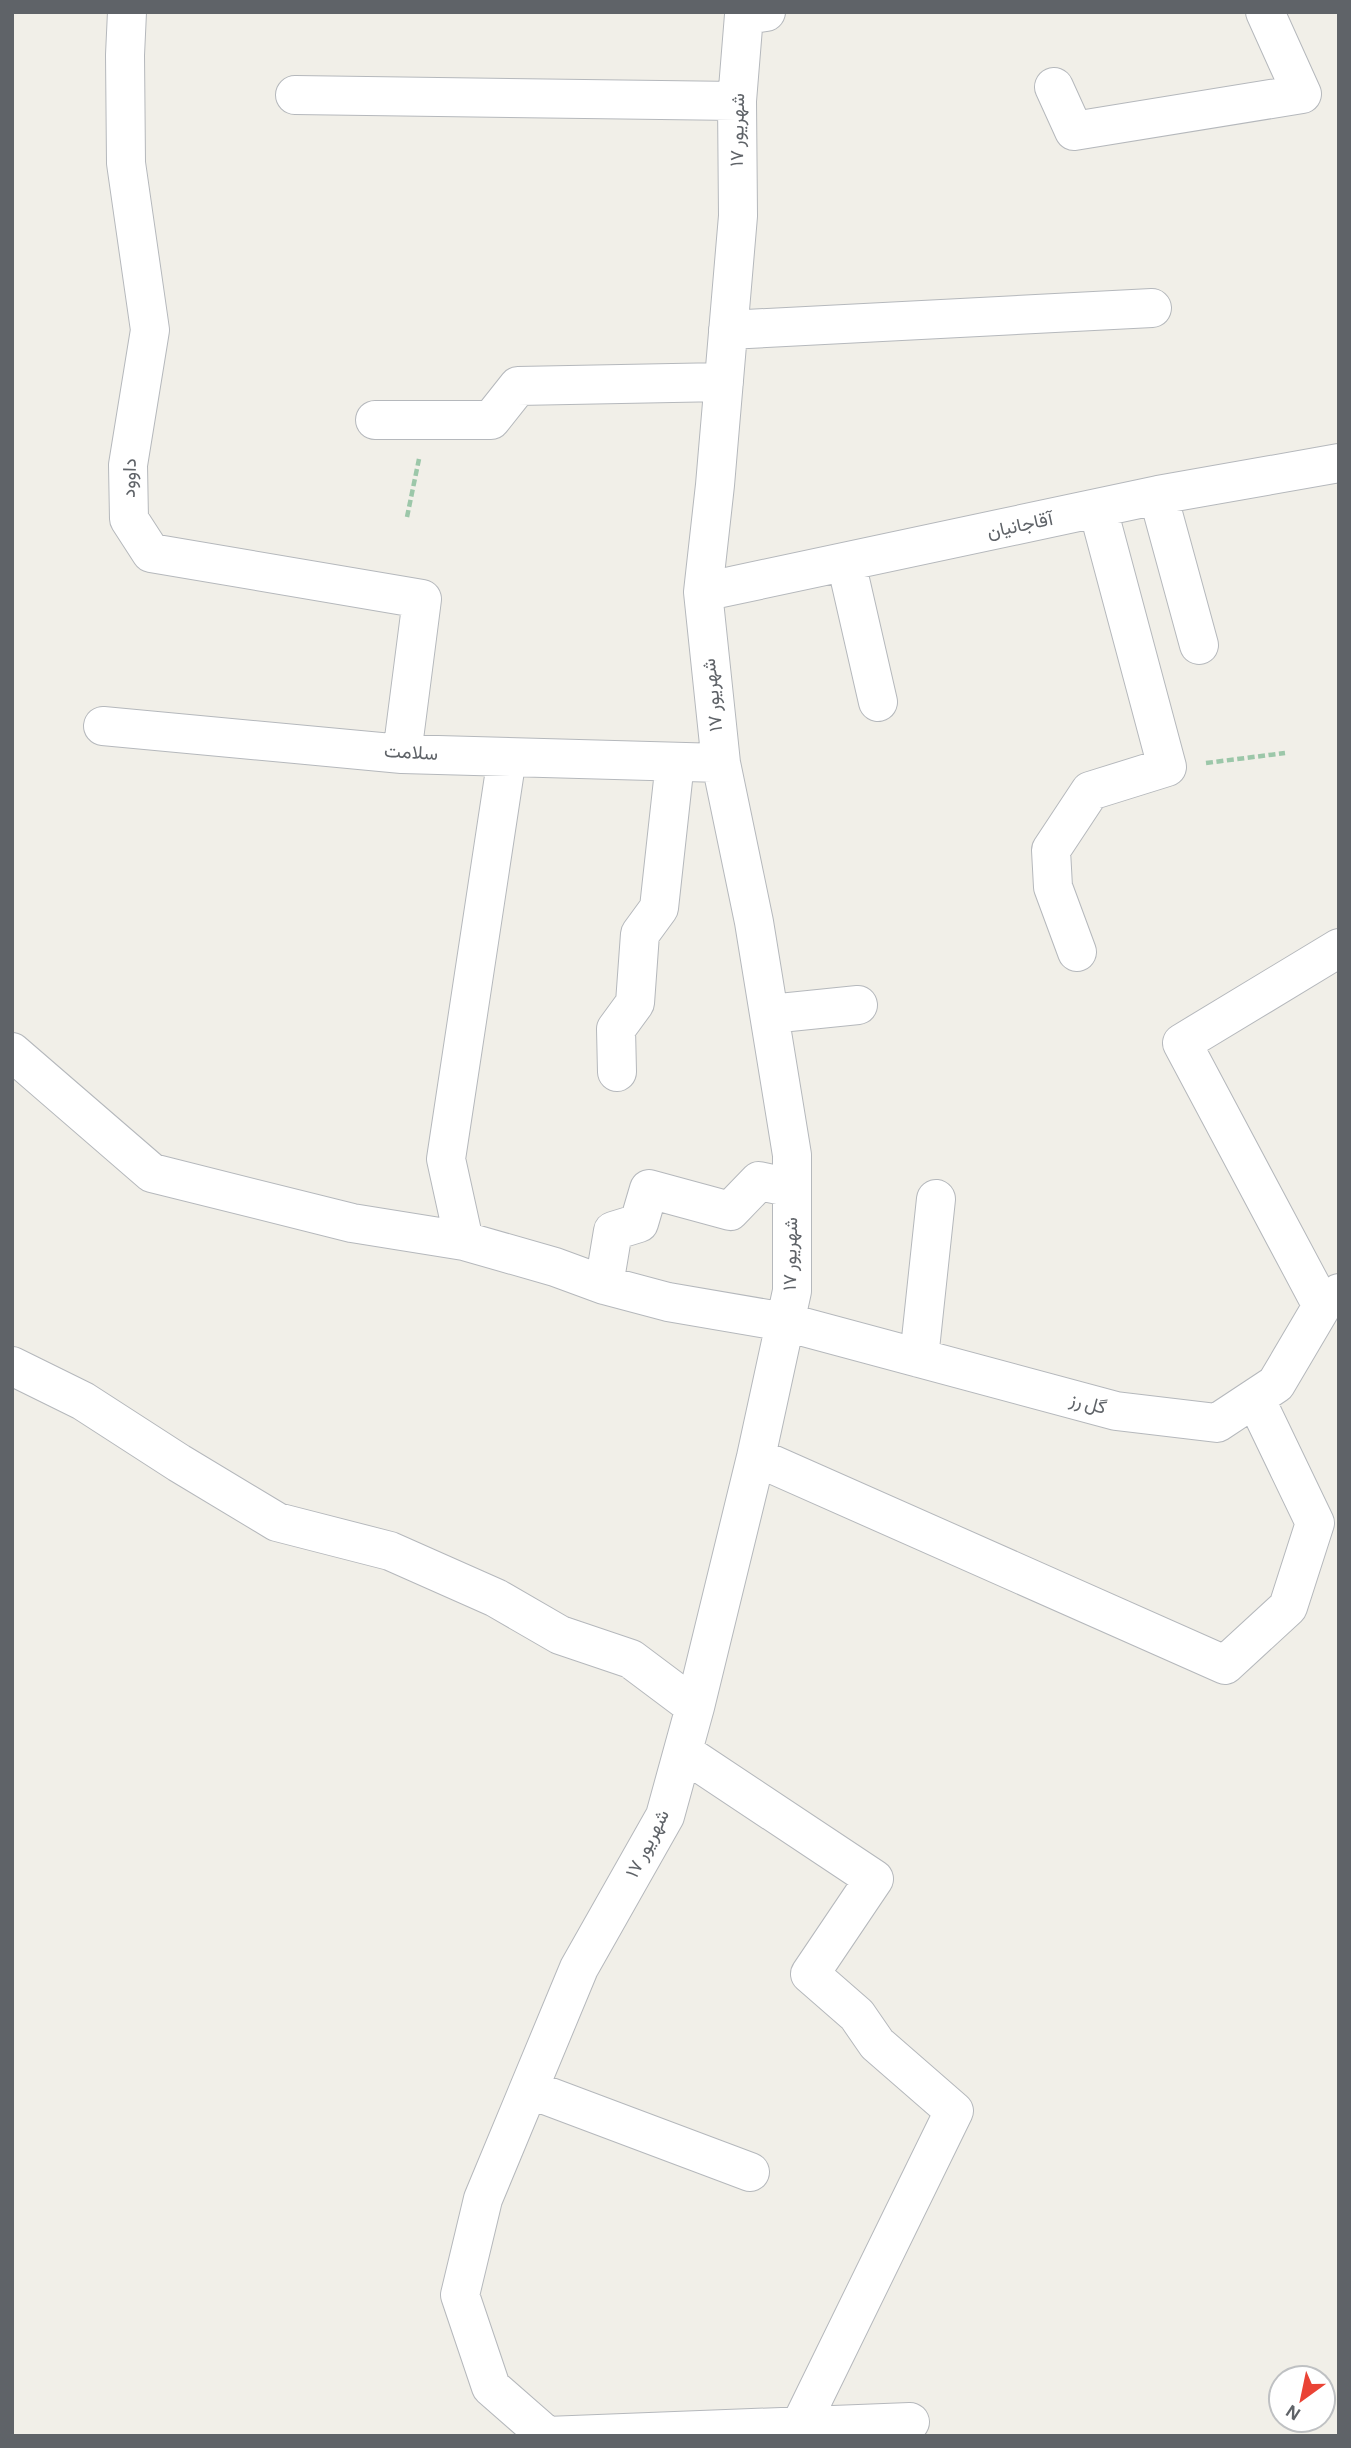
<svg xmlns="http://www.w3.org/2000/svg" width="1351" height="2448" viewBox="0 0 1351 2448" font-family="'Alegreya Sans',Vazirmatn,sans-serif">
	<rect width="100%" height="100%" fill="#f1efe8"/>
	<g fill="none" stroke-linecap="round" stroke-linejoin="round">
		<g stroke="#b5b8bc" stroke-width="40">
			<path id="minor" d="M127,12L125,55L126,163L150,330L128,465L129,519L151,553L422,599L402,754
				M1054,87L1074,131L1302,94L1265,12
				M295,95L737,101
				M728,330L1152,308
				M375,420H491L518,386L724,382
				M1158,495L1199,645
				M846,562L878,702
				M703,592L1158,495L1339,463
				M103,726L402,754L721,763
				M507,757L446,1159L464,1241L555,1267L604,1285L668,1302L785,1322L1116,1411L1217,1423L1276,1384L1322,1306L1339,1293
				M1077,952L1053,887L1051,850L1090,791L1167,767L1098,509
				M770,1014L858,1005
				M12,1052L152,1173L352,1223L464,1241
				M617,1072L616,1029L635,1003L640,934L659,908L675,762
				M604,1285L613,1231L639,1223L649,1189L730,1211L759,1181L792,1188
				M1322,1306L1182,1043L1339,948
				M919,1358L936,1199
				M12,1366L83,1401L179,1463L277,1522L390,1551L496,1598L560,1635L631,1659L695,1707
				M756,1457L1225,1665L1288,1607L1315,1523L1255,1398
				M683,1752L874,1879L810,1974L857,2015L877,2044L954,2111L800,2426
				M529,2089L750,2172
				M547,2436L491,2387L460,2295L483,2199L579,1968L665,1816L695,1707L756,1457L792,1291V1155L754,922L721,763L703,592L715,485L738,216L737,101L744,15L766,12
				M547,2436L910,2422"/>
		</g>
		<path stroke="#9cc7a9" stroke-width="4.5" stroke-dasharray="7 3.5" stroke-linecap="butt" d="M407,517L419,459
			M1206,763L1285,753"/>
		<use href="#minor" stroke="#fff" stroke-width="38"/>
	</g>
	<g text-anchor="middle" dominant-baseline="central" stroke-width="7" stroke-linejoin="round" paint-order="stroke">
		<g font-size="19" fill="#5f6368" stroke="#fff">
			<text transform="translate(738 130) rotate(-89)">۱۷ شهریور</text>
			<text transform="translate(130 478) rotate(-88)">داوود</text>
			<text transform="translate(1020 526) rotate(-12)">آقاجانیان</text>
			<text transform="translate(713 695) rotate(-96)">۱۷ شهریور</text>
			<text transform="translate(411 753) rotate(3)">سلامت</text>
			<text transform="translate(791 1254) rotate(-89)">۱۷ شهریور</text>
			<text transform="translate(1088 1404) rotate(15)">گل رز</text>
			<text transform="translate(648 1844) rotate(-63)">۱۷ شهریور</text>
		</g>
	</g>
	<rect width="1351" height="2448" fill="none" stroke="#5f6368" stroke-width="28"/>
	<g transform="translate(1302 2399) rotate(213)"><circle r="33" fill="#ffffff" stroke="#bfc1c3" stroke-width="2"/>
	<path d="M0-5L12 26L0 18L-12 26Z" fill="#ea4335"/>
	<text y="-10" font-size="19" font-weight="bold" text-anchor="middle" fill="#5f6368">N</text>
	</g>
</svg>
